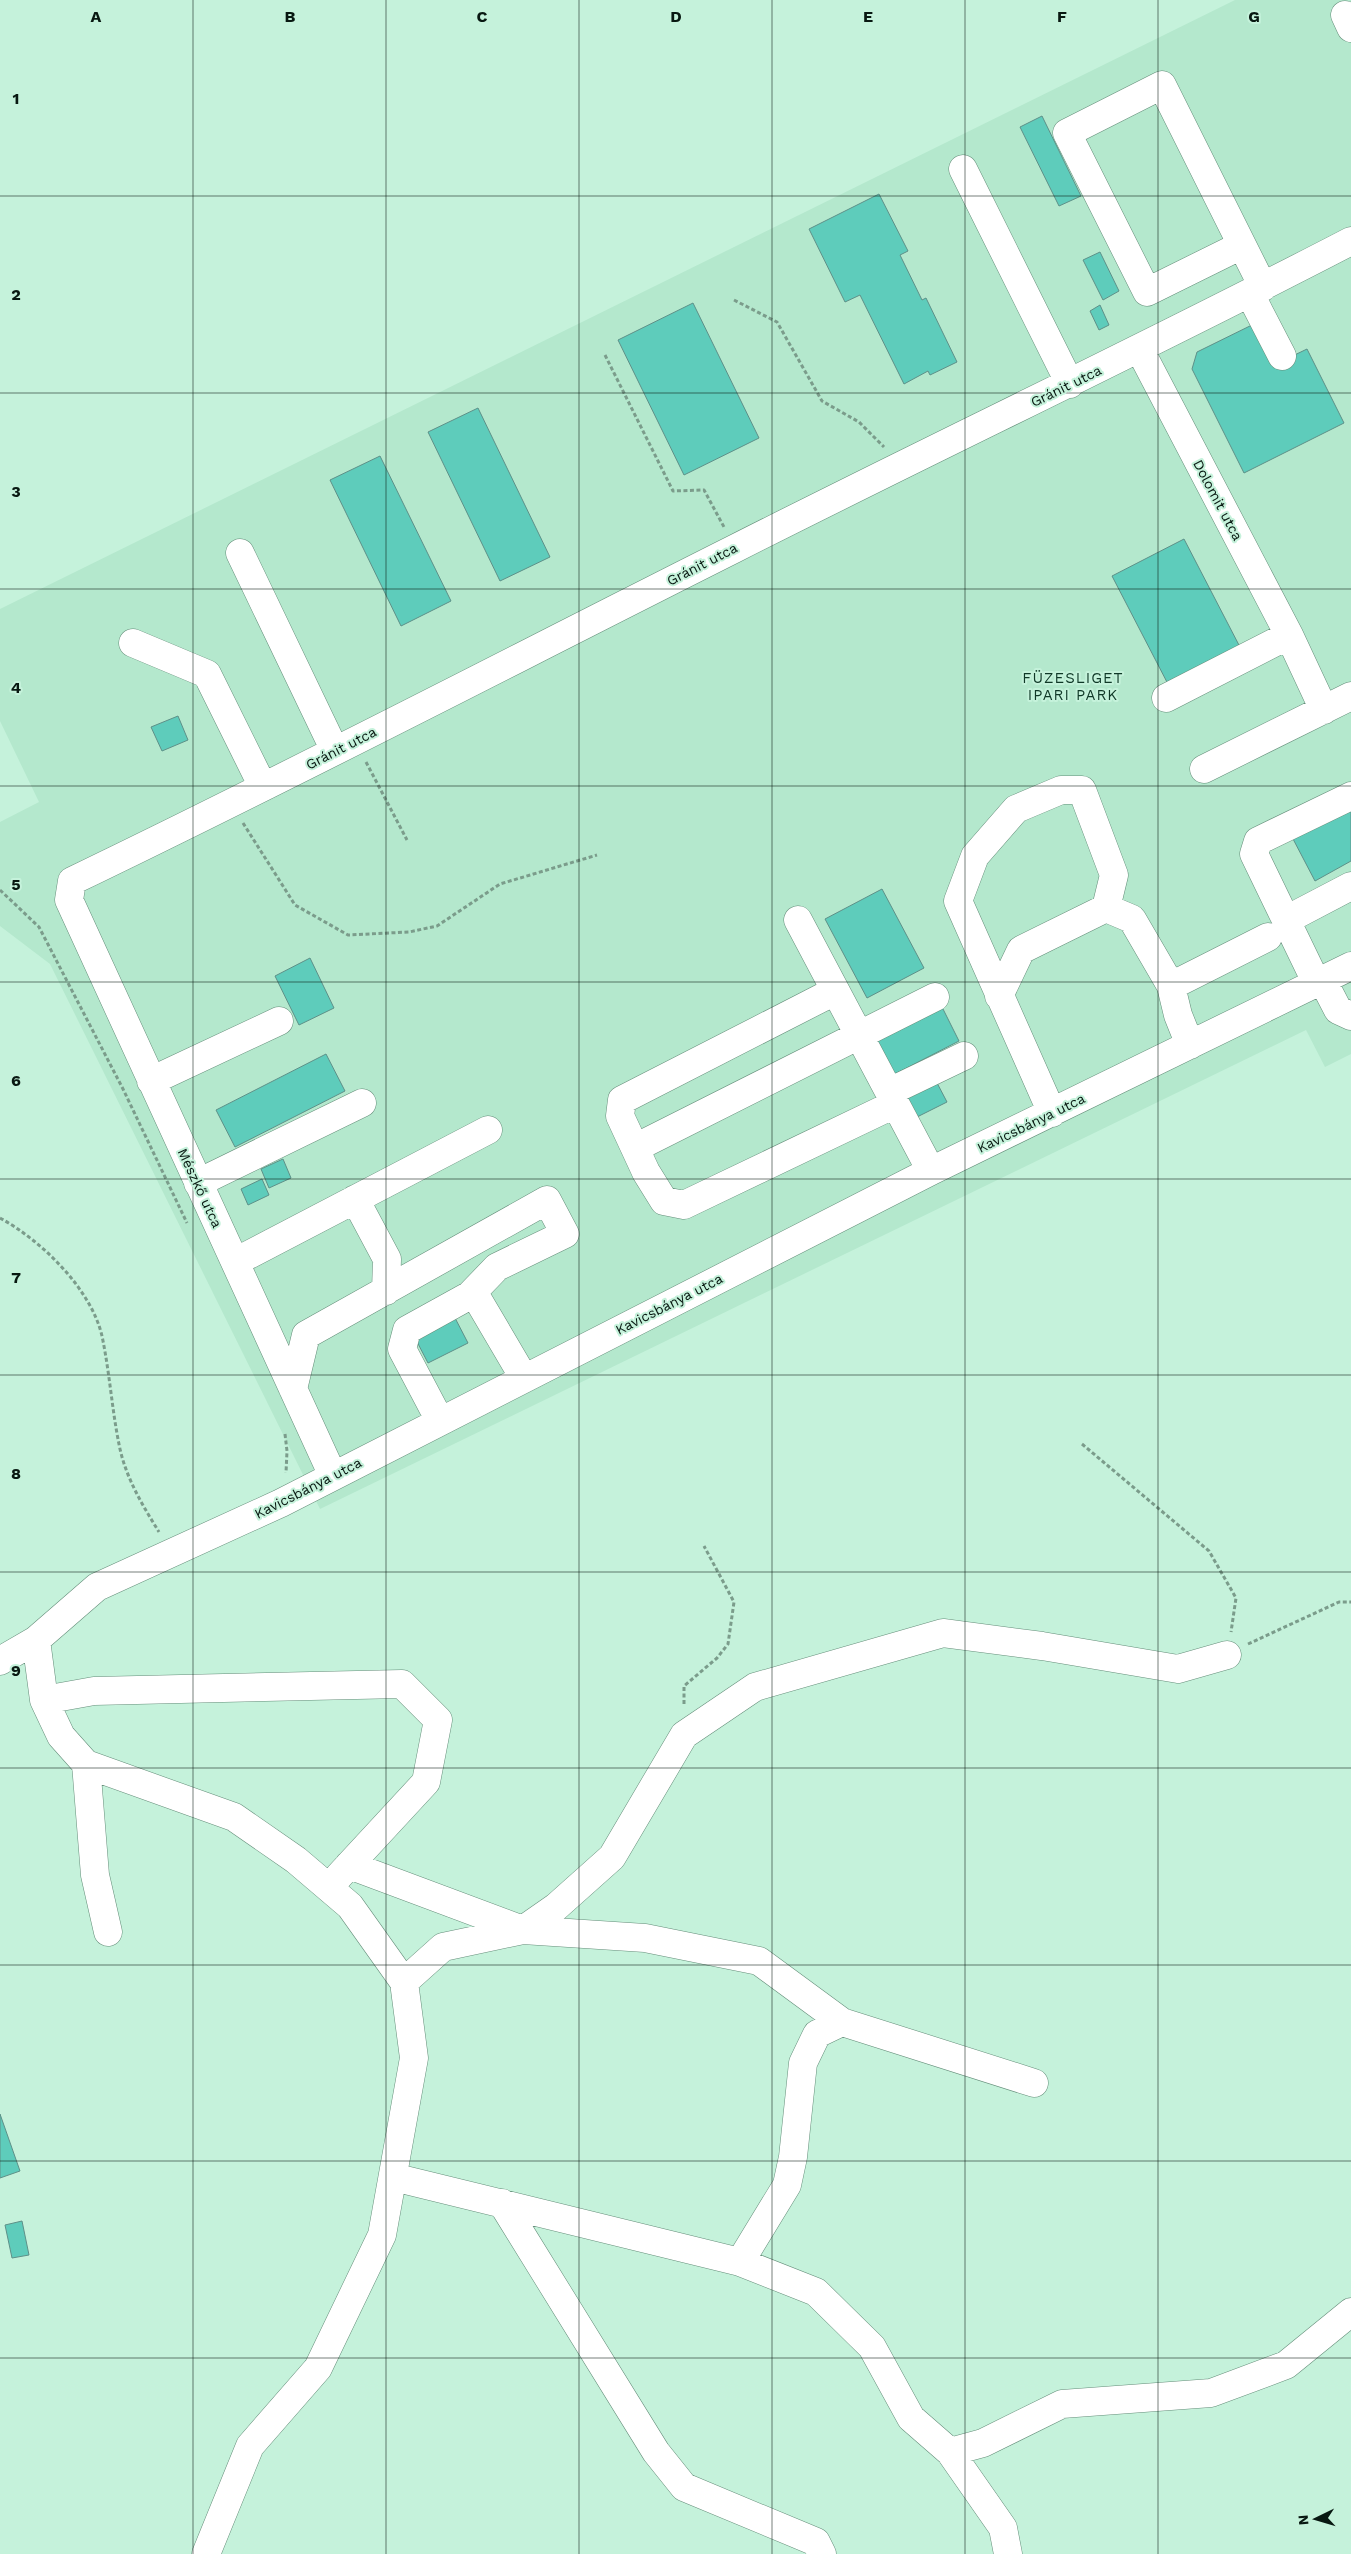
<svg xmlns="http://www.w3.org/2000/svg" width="1351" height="2554" viewBox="0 0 1351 2554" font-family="'Work Sans',sans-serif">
	<rect width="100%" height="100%" fill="#c5f2db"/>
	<path fill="#b4e8cd" d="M1235,0H1351V1054L1325,1067L1306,1030L320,1509L50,964L0,926V822L39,802L0,721V609Z"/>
	<path fill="#5eccbb" stroke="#5e9088" d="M1042,116L1081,196L1059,206L1020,127Z
		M879,194L908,251L900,255L922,300L926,298L957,362L930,375L928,371L904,384L860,295L845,302L809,229Z
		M1100,252L1119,291L1103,300L1083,260Z
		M693,303L759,438L684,475L618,340Z
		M1100,305L1109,325L1099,330L1090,311Z
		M1258,322L1278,363L1307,349L1344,423L1244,473L1192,369L1197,352Z
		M478,408L550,557L500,581L428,432Z
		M380,456L451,601L401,626L330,480Z
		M1184,539L1241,649L1169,686L1112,576Z
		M178,716L188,740L162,751L151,727Z
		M1351,804V861L1315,881L1292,837Z
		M882,889L924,968L867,998L825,919Z
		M310,958L334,1008L299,1025L275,976Z
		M941,1005L959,1041L891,1076L873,1040Z
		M326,1054L345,1091L235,1147L216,1110Z
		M936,1081L947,1102L915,1118L905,1097Z
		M283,1159L291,1178L269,1188L261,1169Z
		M262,1179L269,1195L248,1205L241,1189Z
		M454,1316L468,1343L428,1363L414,1336Z
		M0,2114L20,2171L0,2178Z
		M22,2221L29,2255L12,2258L5,2225Z"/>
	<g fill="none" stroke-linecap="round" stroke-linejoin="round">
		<g stroke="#658e7a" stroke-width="29">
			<path id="minor" d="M1345,15L1351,28
				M963,169L1070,384
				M1242,245L1147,292L1067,133L1162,85L1263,287
				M1250,294L1282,356
				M1140,350L1289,635L1324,710
				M240,553L335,751
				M133,643L207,674L263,787
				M1166,698L1289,635
				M1204,769L1351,696
				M798,920L931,1171
				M1286,920L1351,886
				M1323,981L1338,1010L1351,1016
				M1317,984L1254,854L1258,841L1351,796
				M835,991L622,1100L620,1116L646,1172L664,1201L684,1205L895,1104
				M999,996L1021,950L1106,908L1132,919L1171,986
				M1190,1045L1178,1015L1171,986L1268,937
				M151,1081L279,1021
				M889,1092L964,1056
				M1052,1113L958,901L975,856L1016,809L1061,790H1082L1114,875L1106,908
				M635,1148L935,997
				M198,1183L362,1103
				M355,1199L387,1259L386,1291
				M235,1262L488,1130
				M293,1389L306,1335L547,1200L565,1234L497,1267L470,1295
				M440,1421L402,1349L407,1330L474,1293L524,1378
				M333,1476L69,900L72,881C295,774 513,660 734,549C939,445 1147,347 1351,241
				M36,1640L44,1700L61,1736L86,1764L234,1817L296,1860L350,1906L404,1982L414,2058L382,2235L318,2368L250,2446L206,2554
				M0,1661L36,1640L97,1587L281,1503L931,1171L1351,966
				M44,1700L94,1691L402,1684L438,1720L426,1782L339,1876
				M86,1764L95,1875L108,1932
				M349,1865L523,1930L645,1938L759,1961L842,2022L1034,2083
				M404,1982L443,1947L523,1930L556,1907L612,1857L684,1735L755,1687L943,1633L1042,1646L1178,1669L1227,1655
				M393,2177L740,2262L816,2292L872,2347L911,2418L950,2452L983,2443L1062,2404L1211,2393L1286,2365L1351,2312
				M502,2203L656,2452L684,2487L816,2542L822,2554
				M740,2262L787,2185L793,2157L803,2063L817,2034L842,2022
				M950,2452L1003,2528L1008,2554"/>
		</g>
		<path stroke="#7b9c8b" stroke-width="3" stroke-dasharray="4 2.5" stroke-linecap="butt" d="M734,300L777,322L822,401L859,422L884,447
			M605,355L673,491L704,490L724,527
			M366,762L407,840
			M243,823L295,905L348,935L409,932L437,926L500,884L597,855
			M0,890L39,927L123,1089L187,1223
			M0,1218C42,1241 91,1289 102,1336C110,1374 112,1412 120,1449C127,1480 143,1506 159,1532
			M285,1434L287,1451L286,1473
			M1082,1444L1209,1551L1236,1598L1231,1632
			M1248,1644L1339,1602H1351
			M684,1704V1686L717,1658L728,1644L734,1602L704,1546"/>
		<use href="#minor" stroke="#fff" stroke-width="28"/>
	</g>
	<path fill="none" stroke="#081811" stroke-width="1" stroke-opacity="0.55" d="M193,0V2554M386,0V2554M579,0V2554M772,0V2554M965,0V2554M1158,0V2554M0,196H1351M0,393H1351M0,589H1351M0,786H1351M0,982H1351M0,1179H1351M0,1375H1351M0,1572H1351M0,1768H1351M0,1965H1351M0,2161H1351M0,2358H1351"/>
	<g text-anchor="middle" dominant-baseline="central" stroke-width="4" stroke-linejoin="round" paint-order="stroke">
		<g font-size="14" fill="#081811" stroke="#c5f2db">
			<text transform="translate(1066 386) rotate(-26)">Gránit utca</text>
			<text transform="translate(1218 500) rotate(62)">Dolomit utca</text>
			<text transform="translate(702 564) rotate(-27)">Gránit utca</text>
			<text transform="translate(341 748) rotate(-27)">Gránit utca</text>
			<text transform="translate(1031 1123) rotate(-26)">Kavicsbánya utca</text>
			<text transform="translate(200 1188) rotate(65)">Mészkő utca</text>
			<text transform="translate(669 1304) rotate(-27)">Kavicsbánya utca</text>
			<text transform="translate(308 1488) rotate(-27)">Kavicsbánya utca</text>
		</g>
		<g font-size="15" letter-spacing="1" fill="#0f3827" stroke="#c5f2db">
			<text x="1073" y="678">FÜZESLIGET<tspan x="1073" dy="17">IPARI PARK</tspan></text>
		</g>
	</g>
	<g font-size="16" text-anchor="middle" font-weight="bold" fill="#081811" stroke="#c5f2db" stroke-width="4" stroke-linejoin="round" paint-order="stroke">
		<text x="96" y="22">A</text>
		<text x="290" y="22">B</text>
		<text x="482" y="22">C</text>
		<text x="676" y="22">D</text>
		<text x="868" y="22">E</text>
		<text x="1062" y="22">F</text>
		<text x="1254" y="22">G</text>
		<text x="16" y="104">1</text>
		<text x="16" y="300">2</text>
		<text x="16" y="497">3</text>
		<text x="16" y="693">4</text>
		<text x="16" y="890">5</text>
		<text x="16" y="1086">6</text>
		<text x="16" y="1283">7</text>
		<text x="16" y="1479">8</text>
		<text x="16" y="1676">9</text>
	</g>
	<g transform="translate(1316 2519) rotate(265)" stroke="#c5f2db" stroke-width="4" paint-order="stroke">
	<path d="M0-4L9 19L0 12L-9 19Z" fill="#081811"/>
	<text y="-8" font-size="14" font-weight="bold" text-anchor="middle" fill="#081811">N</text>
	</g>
</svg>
